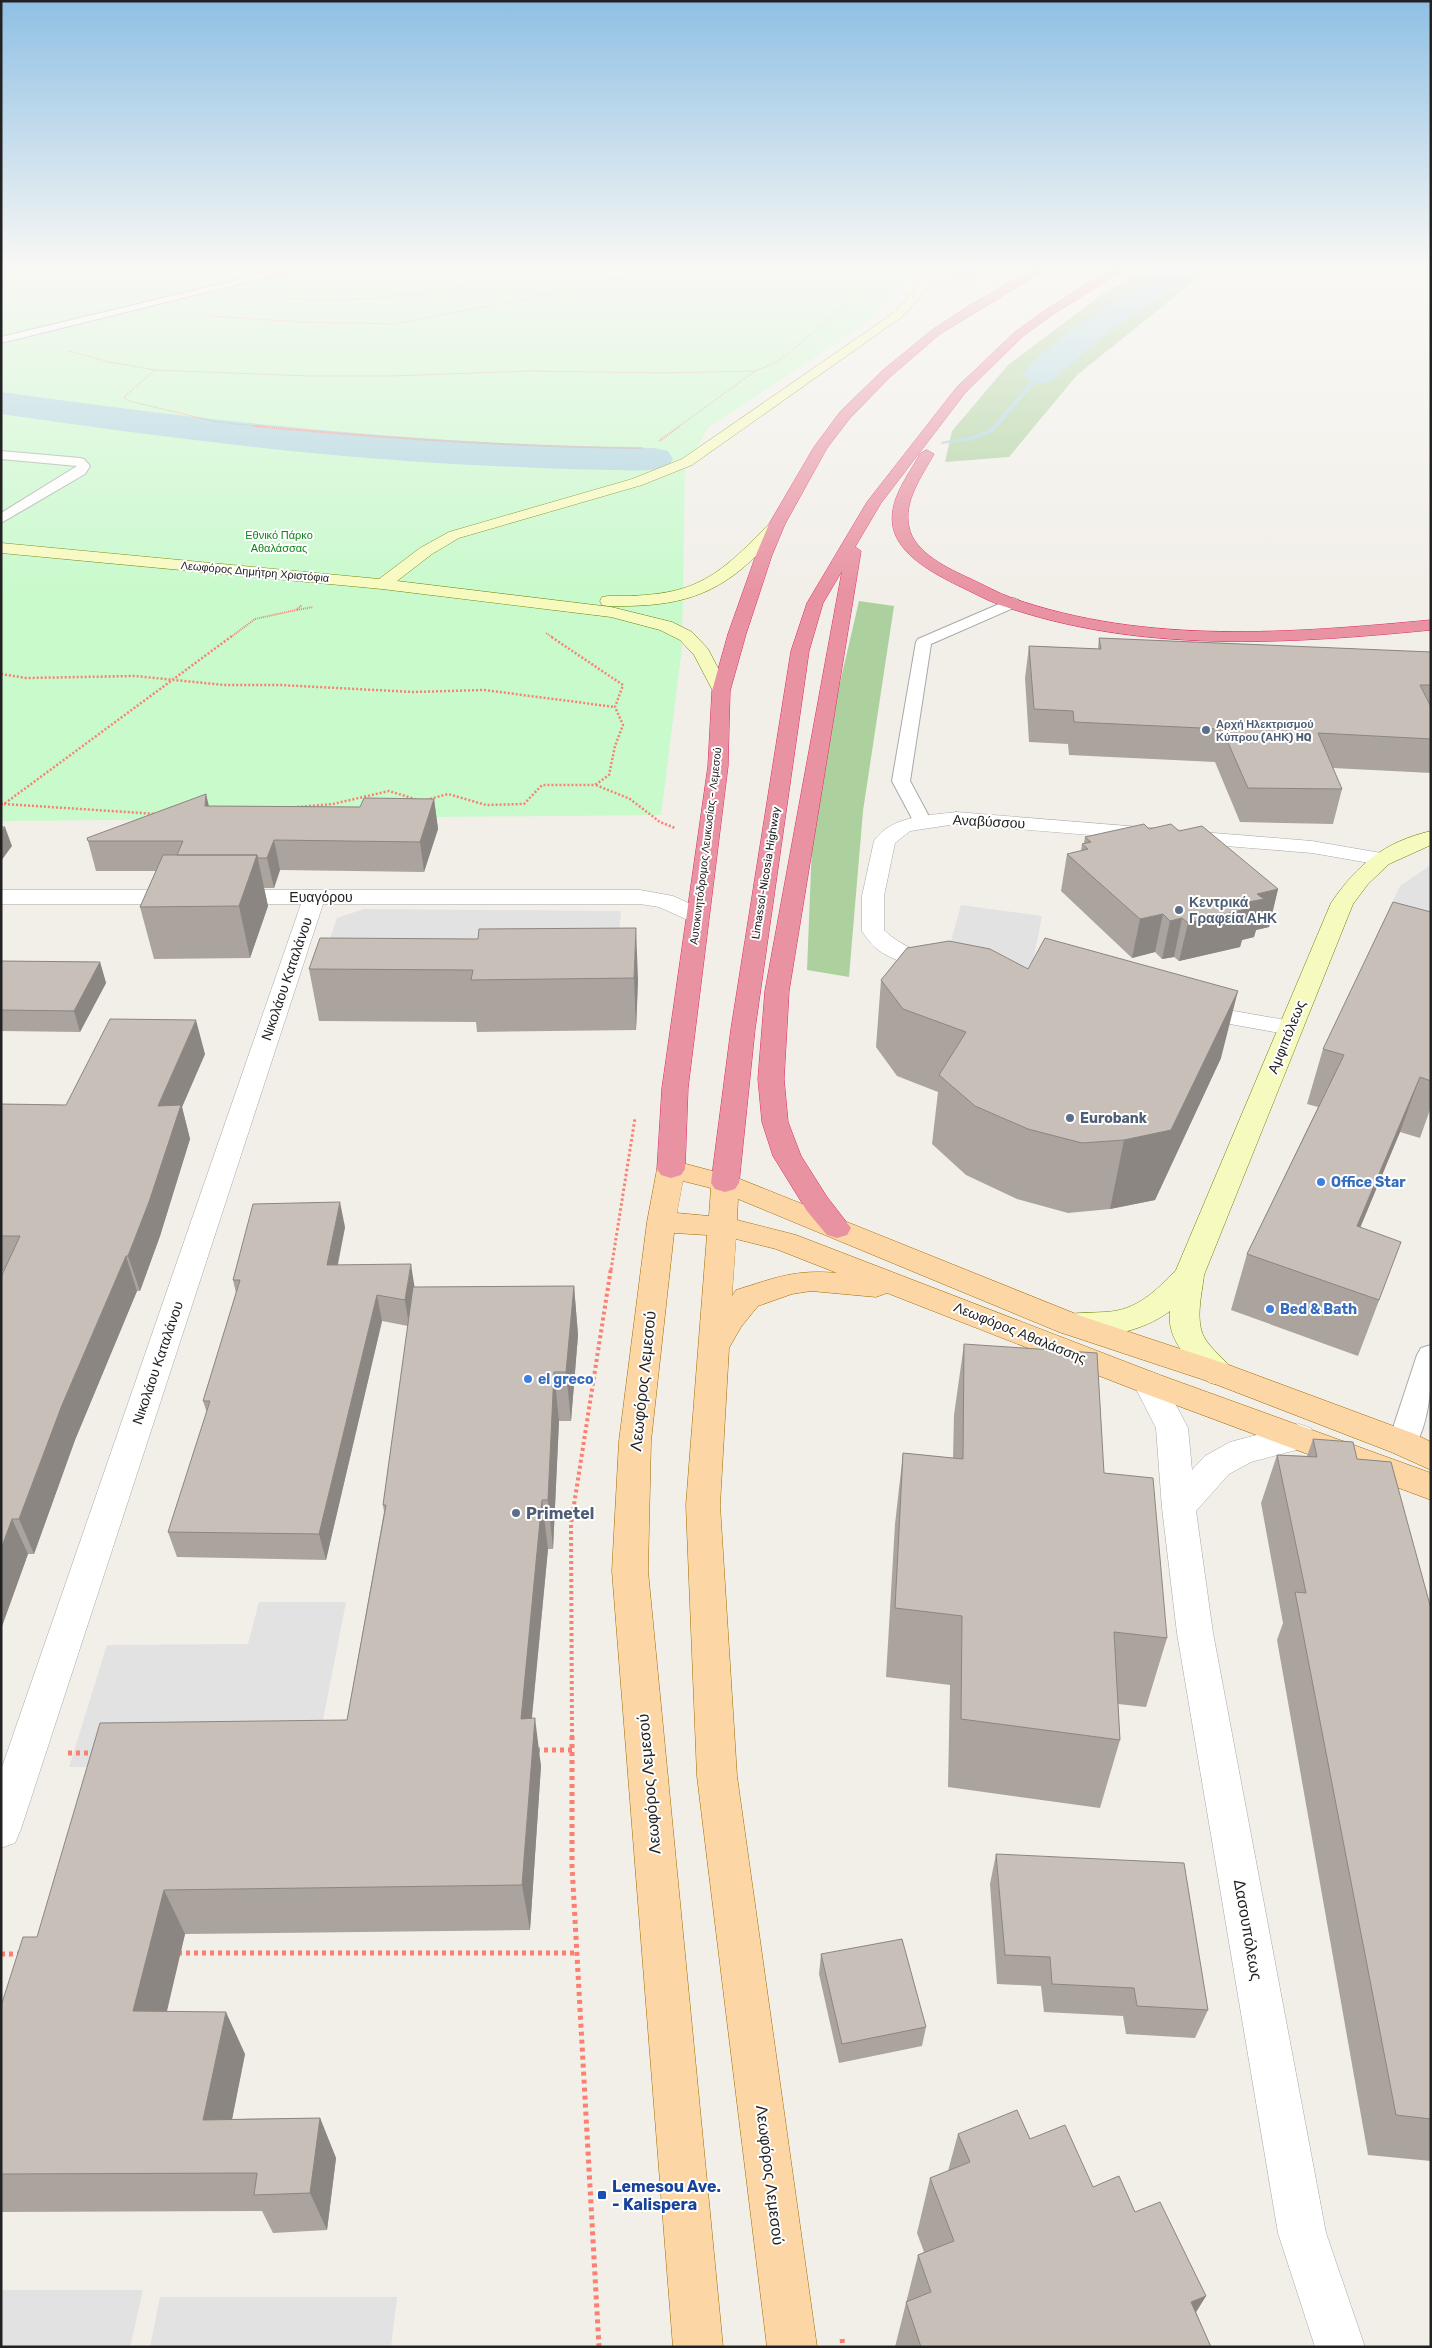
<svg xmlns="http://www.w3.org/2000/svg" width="1432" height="2348" viewBox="0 0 1432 2348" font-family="Rubik,sans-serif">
	<rect width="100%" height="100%" fill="#f2efe9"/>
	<path fill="#add19e" d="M1157,265H1220L1203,274L1077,375L1009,457L945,462L952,431L1008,365L1105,292Z
		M859,601L894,606L863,811L849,977L807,970L813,819L832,717Z"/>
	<path fill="#c8facc" d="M1,265H916L888,302L868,322L708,428L685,468L682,647L661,815L1,821Z"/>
	<path fill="#e2e2e2" d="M956,265H993L962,287L941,284Z
		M1431,865V949L1376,936L1400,886Z
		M961,905L1042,916L1031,971L946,959Z
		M364,909L621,911L615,973L319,972L337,918Z
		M259,1602H346L314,1766L69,1767L107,1645L248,1644Z
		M1,2290H143L130,2347H1Z
		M160,2297H397L391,2347H150Z"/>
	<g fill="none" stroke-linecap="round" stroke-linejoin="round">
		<path fill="#aad3df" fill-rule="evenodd" d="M1038,373L1043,374L993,432L973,440L941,444V442L972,436L989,430Z"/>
		<path fill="#aad3df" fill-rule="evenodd" d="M1171,265H1206L1202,271L1124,321L1087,350L1052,381L1040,384L1028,381L1023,374C1032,361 1045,352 1056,342C1092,313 1132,289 1171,265Z
			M1,392C218,423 435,445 654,448L668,451L673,459L668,467C649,472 630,470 611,470C581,469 551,469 520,467C346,461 173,439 1,414Z"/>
		<g stroke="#a9a9a9" stroke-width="2">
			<path id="lane" d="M299,265H316L1,343V337Z
				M1,451L80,458L84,459L90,466L85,474L1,523V513L77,466L1,459Z
				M1013,598L1018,600L1021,603L1018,606L931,644L910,781L932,822L930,826L923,828L916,826L892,781L916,642L918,639Z
				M1431,1345C1431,1383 1432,1416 1413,1451L1403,1455L1393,1451L1388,1443L1417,1355L1421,1348Z"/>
		</g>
		<g stroke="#a9a9a9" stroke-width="1">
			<path id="street" d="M956,812L1312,841L1381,853L1389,854L1392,859L1389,864L1381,865L1312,853L956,824L910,831L895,843L884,896V930C901,947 924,954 946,960L950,965L946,970C930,974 890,960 877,949C871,944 866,937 862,931V896L874,841C892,815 928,816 956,812Z
				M1,890H182L190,892L193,897L190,902L182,904H1Z
				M228,890H640L673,896L706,911L709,916L706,921L698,923L690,921L659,907L640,904H323L21,1829L15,1843L1,1848V1770L301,904H228L220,902L217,897L220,892Z
				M1194,1004L1291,1021L1300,1023L1303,1028L1300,1033L1291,1035L1185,1016L1182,1011L1185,1006Z
				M1149,1371L1160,1375L1188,1428L1192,1470L1205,1456L1230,1442L1299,1424L1311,1428L1315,1437L1311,1446L1251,1462L1229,1474L1196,1511L1213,1633L1326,2233L1365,2347H1315L1278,2233L1177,1633L1162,1508L1156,1428L1133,1383L1138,1375Z"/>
		</g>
		<g stroke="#707d05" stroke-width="1">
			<path id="secondary" d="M938,265H949L903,316L692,465L642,485L459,538L432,554L397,581L611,607L672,622L692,632L708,649L730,691L727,695H715L694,655L680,640L660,630L611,617L382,589L1,553V543L379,579L420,548L449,532L632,479L682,459L895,312Z
				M777,519L785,524C777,534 767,544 759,553C713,600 671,607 608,606L602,605L600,601L602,597L608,596C694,597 714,581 772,521Z
				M1431,831V845L1389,864L1368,884L1353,904L1204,1275C1202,1294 1195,1319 1204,1337C1211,1350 1226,1359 1234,1373L1229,1381C1221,1384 1214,1386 1207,1381C1203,1379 1200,1373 1197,1369C1182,1353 1167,1335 1170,1311C1141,1333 1094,1342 1059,1332L1055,1324L1059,1316C1075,1312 1090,1313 1105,1312C1136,1311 1156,1291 1176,1270L1331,903C1358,864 1384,842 1431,831Z"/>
		</g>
		<g stroke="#a06b00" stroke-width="1">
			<path id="primary" d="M671,1160L735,1177L1081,1316L1229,1365L1415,1434L1431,1442V1470L1391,1452L1207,1381L1059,1332L738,1199L737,1220L796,1235L1160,1375L1431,1473V1500L1138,1391L887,1293L876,1297L811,1291L792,1294L758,1306L741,1327L729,1348L720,1505L737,1776L817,2347H767L697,1776L686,1505L707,1235L674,1233L651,1441L648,1571L723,2347H673L612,1571L619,1441L647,1222L657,1169L661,1163ZM683,1181L711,1188L709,1216L677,1213ZM736,1239L776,1249L837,1273C795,1269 775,1278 736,1290L732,1296Z"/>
		</g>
		<g stroke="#dc2a67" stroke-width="1">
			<path id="highway" d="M1040,265H1053L940,334L890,377L850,418L827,448L785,524L772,555L746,634L730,691L728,766L688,1088L685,1169L681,1175L671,1178L661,1175L657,1169L662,1088L708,766L712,691L728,634L756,555L769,524L814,447L840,412L882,371L932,330L967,307Z
				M1118,265H1131L1052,315L1023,336L965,393L881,503L855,547L861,551L789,991L784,1079L788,1122L801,1156L827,1197L851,1228L847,1235L837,1238L827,1235L807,1211L773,1156L762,1122L758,1079L765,991L842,571L823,603L809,651L755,1029L739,1183L735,1189L725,1192L715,1189L711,1183L731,1029L791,651L807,603L867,502L957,387L1015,332L1044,311Z
				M927,450L934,454C922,476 903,501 909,527C914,553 949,569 971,579C984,585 998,593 1012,598C1146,645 1292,633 1431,620V630C1287,644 1139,654 1000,605C986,600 972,592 959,586C935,574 899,556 893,527C888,500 908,476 920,454Z"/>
		</g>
		<path stroke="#fa8072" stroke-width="1" stroke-dasharray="1 1" stroke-linecap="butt" d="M130,265L137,273L151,277
			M513,267L521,265
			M284,298C359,305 433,292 506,279L513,265
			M210,316L302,322L394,324L547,295L638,273L659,265
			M69,351L109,362L155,370L309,376H391L530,371L664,373L755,371
			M155,370L124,397L129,401L217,422L267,427
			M678,427L755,371L773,364L788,354L891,265"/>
		<path stroke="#fa8072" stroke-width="2" stroke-dasharray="1 1" stroke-linecap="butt" d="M254,426C383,438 513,447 643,448
			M659,441L680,426
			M297,610L313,607
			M546,633L552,637
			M231,637L255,619L296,610L302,605"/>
		<path stroke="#fa8072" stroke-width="2.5" stroke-dasharray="2 2" stroke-linecap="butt" d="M1,674L26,678L135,676L224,685H280L413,692L484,690L615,707
			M596,785L630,799L660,822L675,828
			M426,800L448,794L486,805L524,804L542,785H595L609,775L615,746L623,725L615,707L623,685L550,636
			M1,804H4L232,636
			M4,804L157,814
			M297,807L333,804L389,791L418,800"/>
		<path stroke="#fa8072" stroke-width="3" stroke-dasharray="2.5 2.5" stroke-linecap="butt" d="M611,1270L635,1118"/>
		<path stroke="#fa8072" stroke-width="4" stroke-dasharray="3 3" stroke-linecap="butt" d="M572,1738L571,1524L611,1268"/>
		<path stroke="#fa8072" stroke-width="5" stroke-dasharray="4 4" stroke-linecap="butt" d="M572,1736V1866L599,2347
			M536,1750H573
			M68,1753H95
			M178,1953H577
			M1,1954H22
			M842,2339L843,2347"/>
		<use href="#lane" fill="#fff" fill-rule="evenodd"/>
		<use href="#street" fill="#fff" fill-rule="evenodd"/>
		<use href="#secondary" fill="#f7fabf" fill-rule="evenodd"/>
		<use href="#primary" fill="#fcd6a4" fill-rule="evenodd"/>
		<use href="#highway" fill="#e892a2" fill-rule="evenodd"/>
	</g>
	<path fill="#aba49e" d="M1099,638L1431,652V773L1333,768L1342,789L1333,824L1240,822L1215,762L1069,755L1068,744L1029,742L1025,678L1029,646L1098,649Z
		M434,799L438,829L424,872L280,870L274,888H264L268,906L250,958L154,959L140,907L156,871H96L88,841L209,806L360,807Z
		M1149,829L1179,831L1278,889L1269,927L1256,930L1254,937L1242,940L1240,947L1179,961L1174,957L1162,959L1155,952L1132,958L1061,891L1067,854L1081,851L1082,844L1084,843L1085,837Z
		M1431,912V1107L1420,1138L1400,1132L1360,1228L1380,1298L1358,1356L1231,1310L1247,1254L1318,1107L1307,1104L1323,1049Z
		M478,939L638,979L636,1030L477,1032L476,1022L319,1021L309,969Z
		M1,961L100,962L106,983L80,1032L1,1031Z
		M1028,969L1221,1058L1155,1200L1110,1209L1068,1213L1017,1199L966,1175L932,1144L938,1092L897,1076L876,1047L881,980Z
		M205,1054L182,1107L190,1139L160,1236L140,1291H137L75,1440L34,1554H28L1,1629V1277L4,1271H1V1104L66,1105Z
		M345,1227L338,1265L415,1287L574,1286L578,1335L571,1421H559L553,1549H548L532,1718L541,1766L530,1930L185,1934L166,2012L245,2054L232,2119L320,2118L336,2158L327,2230L273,2233L262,2211L1,2212V2006L37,1937L347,1720L384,1512L383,1505L408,1326L382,1321L326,1560L177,1557L168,1532L207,1413L203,1401L236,1293L233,1280Z
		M964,1344L1104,1473L1167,1638L1146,1707L1118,1704L1120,1740L1100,1808L948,1787L950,1685L886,1677L895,1524L903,1453L953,1458L954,1415Z
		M1313,1439L1357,1459L1430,1605H1431V2161L1368,2155L1277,1640L1283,1623L1261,1503L1277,1455L1307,1456Z
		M996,1854L1208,2010L1195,2038L1126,2034L1123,2016L1044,2012L1041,1986L997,1984L990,1884Z
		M821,1954L926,2027L922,2046L839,2063L819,1974Z
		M958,2134L1030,2139L1093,2187L1135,2212L1206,2296L1196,2312L1211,2347H895L918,2255L924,2252L917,2233L930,2178L948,2171Z"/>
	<path fill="#8b8681" d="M206,794L213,823L205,806Z
		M434,799L438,829L424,872L420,842Z
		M5,827L12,846L1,861V832Z
		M274,840L280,870L274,888L267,858Z
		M257,855L268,906L250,958L239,906Z
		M1278,889L1269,927L1256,930L1254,937L1242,940L1240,947L1179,961L1188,923L1244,903L1257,894Z
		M1163,914L1155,952L1132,958L1140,919Z
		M1182,918L1174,957L1162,959L1170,921Z
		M636,928L638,979L636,1030L634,978Z
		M100,962L106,983L80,1032L74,1011Z
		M1238,991L1221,1058L1155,1200L1110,1209L1124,1140Z
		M196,1020L205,1054L182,1107L190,1139L160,1236L140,1291L128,1256L158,1106Z
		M1420,1077L1400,1132L1337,1283L1357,1226Z
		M340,1202L345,1227L332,1291L327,1265Z
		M126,1256L137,1291L75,1440L34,1554L19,1519L62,1405Z
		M411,1264L415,1290L409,1326L405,1300Z
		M574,1286L578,1335L571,1421L566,1372Z
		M377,1295L382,1321L326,1560L319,1534Z
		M554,1372L559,1421L553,1549L548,1500Z
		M542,1500L548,1549L527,1766L521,1719Z
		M12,1519L28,1554L1,1629V1549Z
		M535,1718L541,1766L530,1930L522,1885Z
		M164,1890L185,1934L157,2054L133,2011Z
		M226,2012L245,2054L224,2160L203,2120Z
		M320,2118L336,2158L327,2230L310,2193Z
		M1206,2296L1175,2346L1191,2302Z"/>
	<path fill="#c7bfb8" stroke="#8b8681" d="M1099,638L1431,652V685H1420L1431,707V739L1318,733L1342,789L1248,788L1222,729L1074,722L1073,711L1034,709L1029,646L1101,649Z
		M206,794L205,806L360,807L364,798L434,799L420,842L274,840L267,858H258L257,855H177L183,841H88L87,838Z
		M1144,824L1149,829L1171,824L1179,831L1202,826L1278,889L1257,894L1264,899L1244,903L1250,908L1188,923L1182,918L1170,921L1163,914L1140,919L1067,854L1088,849L1082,844L1091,842L1085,837Z
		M1,827H5L1,832Z
		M163,855H257L239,906L140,907Z
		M1393,902L1431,912V1081L1420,1077L1357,1226L1401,1242L1379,1300L1247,1254L1344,1055L1323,1049Z
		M636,928L634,978L471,980L473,970L309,969L320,938L478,939L479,929Z
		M1045,938L1238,991L1171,1130L1124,1140L1082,1143L1028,1129L975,1106L939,1075L966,1032L903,1009L881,980L907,948L949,941L990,949L1028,969Z
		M1,961L100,962L74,1011L1,1010Z
		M110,1019L196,1020L158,1106L181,1105L149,1202L128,1256H126L62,1405L19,1519H12L1,1549V1277L20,1236H1V1104L66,1105Z
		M340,1202L327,1265L411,1264L405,1300L377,1295L319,1534L168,1532L210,1401H203L240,1280H233L253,1204Z
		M574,1286L566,1372H554L548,1500H542L521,1719L535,1718L522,1885L164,1890L133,2011L226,2012L203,2120L320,2118L310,2193L254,2195L257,2173L1,2174V2006L23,1937H37L100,1723L347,1720L386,1505H383L413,1287Z
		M964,1344L1097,1353L1104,1473L1153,1478L1167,1638L1114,1632L1120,1740L961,1719L962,1616L895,1608L903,1453L963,1459Z
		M1313,1439L1353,1442L1357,1459L1391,1462L1430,1605H1431V2119L1396,2115L1295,1592L1306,1593L1277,1455L1317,1457Z
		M996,1854L1184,1863L1208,2010L1137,2006L1134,1988L1052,1984L1050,1957L1005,1955Z
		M902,1939L926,2027L842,2044L821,1954Z
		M1017,2110L1030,2139L1065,2125L1093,2187L1119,2176L1135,2212L1160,2202L1206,2296L1191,2302L1211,2347H921L906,2302L931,2292L918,2255L954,2241L930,2178L970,2162L958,2134Z"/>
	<linearGradient id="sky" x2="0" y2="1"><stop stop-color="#8fc0e4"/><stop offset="0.45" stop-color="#f9f8f5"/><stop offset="1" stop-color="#f9f8f5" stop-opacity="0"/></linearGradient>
	<rect width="1432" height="594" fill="url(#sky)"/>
	<g fill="#5c6f8a" stroke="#fff" stroke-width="2">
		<circle cx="1206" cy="730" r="5"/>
		<circle cx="1179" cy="910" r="5"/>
		<circle cx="1070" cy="1118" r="5"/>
		<circle cx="516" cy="1513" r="5"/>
	</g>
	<g fill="#3f7fe0" stroke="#fff" stroke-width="2">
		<circle cx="1321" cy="1182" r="5"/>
		<circle cx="1270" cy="1309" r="5"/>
		<circle cx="528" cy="1379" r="5"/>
	</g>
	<rect fill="#1a4fb4" stroke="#fff" stroke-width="2" x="597" y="2190" width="10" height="10" rx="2.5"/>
	<g text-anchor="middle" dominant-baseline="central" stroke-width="4" stroke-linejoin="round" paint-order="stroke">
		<g font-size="11" fill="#0c8416" stroke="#fff">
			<text x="279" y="535">Εθνικό Πάρκο<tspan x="279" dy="13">Αθαλάσσας</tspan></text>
		</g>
		<g font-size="11" fill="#222" stroke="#fff">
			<text transform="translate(255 572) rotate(5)">Λεωφόρος Δημήτρη Χριστόφια</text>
			<text transform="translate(706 846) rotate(-83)">Αυτοκινητόδρομος Λευκωσίας - Λεμεσού</text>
			<text transform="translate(766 873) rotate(-81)">Limassol-Nicosia Highway</text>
		</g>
		<g font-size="11" font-weight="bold" fill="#4e5e75" stroke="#fff" text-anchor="start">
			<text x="1216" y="724">Αρχή Ηλεκτρισμού<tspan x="1216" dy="13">Κύπρου (ΑΗΚ) HQ</tspan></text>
		</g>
		<g font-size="14" fill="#222" stroke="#fff">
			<text transform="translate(989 822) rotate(3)">Αναβύσσου</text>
			<text x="321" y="897">Ευαγόρου</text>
			<text transform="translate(287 979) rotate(-71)">Νικολάου Καταλάνου</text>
			<text transform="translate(1287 1037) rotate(-68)">Αμφιπόλεως</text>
			<text transform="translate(1020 1333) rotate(22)">Λεωφόρος Αθαλάσσης</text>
			<text transform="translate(158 1363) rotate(-71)">Νικολάου Καταλάνου</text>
		</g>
		<g font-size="14" font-weight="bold" fill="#4e5e75" stroke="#fff" text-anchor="start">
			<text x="1189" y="902">Κεντρικά<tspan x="1189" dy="16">Γραφεία ΑΗΚ</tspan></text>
			<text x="1080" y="1118">Eurobank</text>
		</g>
		<g font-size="14" font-weight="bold" fill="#366cbe" stroke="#fff" text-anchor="start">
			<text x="1331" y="1182">Office Star</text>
			<text x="1280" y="1309">Bed &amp; Bath</text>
			<text x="538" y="1379">el greco</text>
		</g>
		<g font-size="16" fill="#222" stroke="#fff">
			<text transform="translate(643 1381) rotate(-84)">Λεωφόρος Λεμεσού</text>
			<text transform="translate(649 1784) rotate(-95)">Λεωφόρος Λεμεσού</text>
			<text transform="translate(1248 1930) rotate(80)">Δασουπόλεως</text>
			<text transform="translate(770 2175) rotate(83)">Λεωφόρος Λεμεσού</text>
		</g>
		<g font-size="16" font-weight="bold" fill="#4e5e75" stroke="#fff" text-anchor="start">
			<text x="526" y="1513">Primetel</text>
		</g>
		<g font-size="16" font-weight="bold" fill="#164399" stroke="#fff" text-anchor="start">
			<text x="612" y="2186">Lemesou Ave.<tspan x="612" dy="18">- Kalispera</tspan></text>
		</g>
	</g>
	<rect width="1432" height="2348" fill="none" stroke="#222222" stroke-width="5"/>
</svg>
